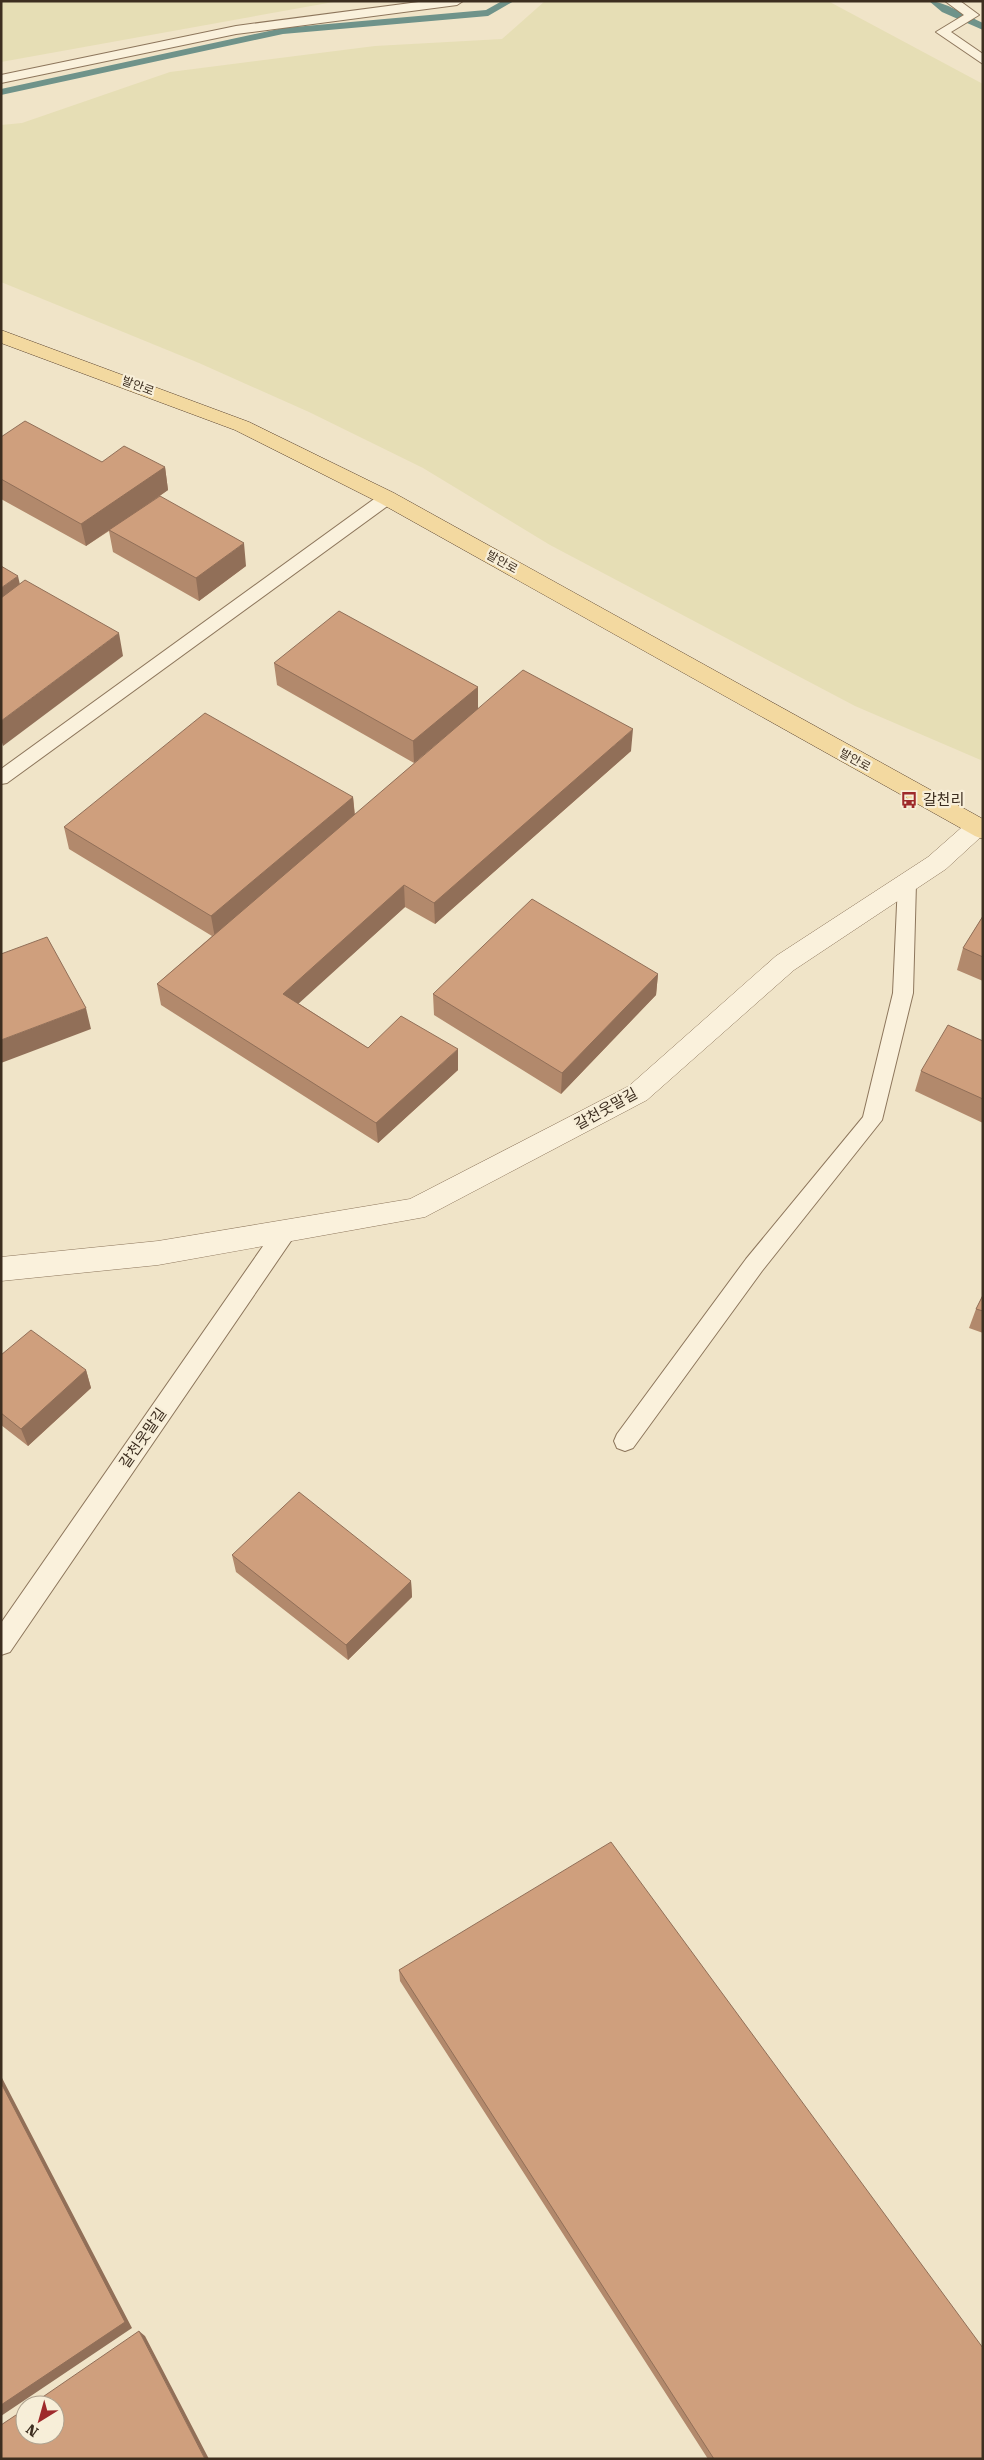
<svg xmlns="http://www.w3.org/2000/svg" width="984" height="2460" viewBox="0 0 984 2460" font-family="'Roboto Serif','Noto Sans KR',serif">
	<rect width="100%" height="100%" fill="#f0e4c8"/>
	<path fill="#e6deb5" d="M1,1H339L1,62Z
		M545,1H828L983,84V761L855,706L550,545L423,468L309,412L199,363L1,282V125L22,123L170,72L375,46L502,39Z"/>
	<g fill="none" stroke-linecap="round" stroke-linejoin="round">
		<path fill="#6f938a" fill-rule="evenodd" d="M502,1H514L488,16L283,34L1,95V89L283,28L486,10Z
			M929,1C944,1 967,16 983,23V30L942,12Z"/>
		<g stroke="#8d765c" stroke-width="2">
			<path id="service" d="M426,1H463L457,5L236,34L1,83V75L236,26Z
				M945,1H960L979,15L951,32L983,54V64L936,32L964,15Z
				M387,493L393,494L395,498L393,502L7,783L1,784V769L381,494Z
				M907,876L914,878L916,883L913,993L882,1120L762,1271L633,1448L625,1451L617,1448L614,1441L617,1434L746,1259L863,1117L893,993L898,883L900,878Z
				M285,1223L293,1226L296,1232L293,1238L10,1652L1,1655V1623L277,1226Z"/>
		</g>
		<g stroke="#8d765c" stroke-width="1">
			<path id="minor" d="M977,818L983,820V835L946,869L794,970L647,1100L425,1217L158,1265L1,1281V1257L158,1241L410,1199L629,1086L776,956L928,857L969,821Z"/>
		</g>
		<g stroke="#5b4430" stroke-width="1">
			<path id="primary" d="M1,330L249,422L394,493L983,819V839L975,836L380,503L235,430L1,343Z"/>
		</g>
		<use href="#service" fill="#faf1dc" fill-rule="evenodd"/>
		<use href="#minor" fill="#faf1dc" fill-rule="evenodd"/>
		<use href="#primary" fill="#f3d9a0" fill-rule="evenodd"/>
	</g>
	<path fill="#b2896c" d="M1,437L102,462L165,467L168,490L150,503L246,566L199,601L113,552L109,531L86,546L1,499Z
		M274,663L478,687V708L631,751L435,924L405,907L298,1003L368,1048L458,1070L378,1143L161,1005L157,984L212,936L69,849L64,827L353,797L355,815L454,729L414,763L277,685Z
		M983,916V981L957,970L963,948Z
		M658,974L656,995L561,1094L434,1015L433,994Z
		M983,1041V1123L915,1091L921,1071Z
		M983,1295V1333L969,1328L976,1309Z
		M1,1355L86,1370L91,1388L28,1446L1,1425Z
		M232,1555L411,1581L412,1597L348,1660L236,1572Z
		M399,1970L983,2459H708L400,1981Z"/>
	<path fill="#916f58" d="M165,467L168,490L86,546L81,524Z
		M244,543L246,566L199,601L196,578Z
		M18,576L23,598L1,615V588Z
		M119,633L123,656L3,746L1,739V721Z
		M478,687V709L414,763L413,741Z
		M633,729L631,751L435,924L434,903Z
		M353,797L355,819L215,938L211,916Z
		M404,885L405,907L286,1015L283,994Z
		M658,974L656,995L561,1094L562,1073Z
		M86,1008L91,1029L1,1063V1040Z
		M458,1049V1070L378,1143L376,1123Z
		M86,1370L91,1388L28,1446L21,1429Z
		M411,1581L412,1597L348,1660L346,1645Z
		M1,2076L132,2328L1,2416Z
		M139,2331L145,2336L209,2459H205Z"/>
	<path fill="#cf9f7d" stroke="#916f58" d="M25,421L102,462L124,446L165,467L81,524L1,479V437Z
		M160,496L244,543L196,578L109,530Z
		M1,566L18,576L1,588Z
		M25,580L119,633L1,721V598Z
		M339,611L478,687L413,741L274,663Z
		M523,670L633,729L434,903L404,885L283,994L368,1048L401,1016L458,1049L376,1123L157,984Z
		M205,713L353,797L211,916L64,827Z
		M532,899L658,974L562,1073L433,994Z
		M983,916V957L963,948Z
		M47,937L86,1008L1,1040V954Z
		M948,1025L983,1041V1099L921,1071Z
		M983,1295V1311L976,1309Z
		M31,1330L86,1370L21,1429L1,1413V1355Z
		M299,1492L411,1581L346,1645L232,1555Z
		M611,1842L983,2348V2459H714L399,1970Z
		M1,2083L125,2322L1,2405Z
		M139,2331L205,2459H1V2425L25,2409V2435H55V2405H31Z"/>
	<defs>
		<g id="bus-bare" transform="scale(1.35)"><path d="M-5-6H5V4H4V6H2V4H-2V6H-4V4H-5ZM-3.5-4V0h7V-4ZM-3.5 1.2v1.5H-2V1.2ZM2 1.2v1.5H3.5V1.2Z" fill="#9e2a2b" stroke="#f7eed8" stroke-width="2.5" paint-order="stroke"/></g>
	</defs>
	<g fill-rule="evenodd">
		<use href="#bus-bare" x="909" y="800"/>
	</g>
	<g text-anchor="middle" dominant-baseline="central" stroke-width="4.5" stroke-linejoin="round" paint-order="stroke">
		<g font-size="12" fill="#3d2e20" stroke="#f7eed8">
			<text transform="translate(138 386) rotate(21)">발안로</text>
			<text transform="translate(502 562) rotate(29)">발안로</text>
			<text transform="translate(855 760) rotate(29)">발안로</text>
		</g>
		<g font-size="15" fill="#3d2e20" stroke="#f7eed8" text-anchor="start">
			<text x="923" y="800">갈천리</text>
		</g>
		<g font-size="15" fill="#3d2e20" stroke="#f7eed8">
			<text transform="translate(606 1109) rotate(-29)">갈천웃말길</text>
			<text transform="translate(143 1438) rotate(-55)">갈천웃말길</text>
		</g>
	</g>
	<rect width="984" height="2460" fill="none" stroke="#3d2e20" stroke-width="5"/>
	<g transform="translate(40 2420) rotate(217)"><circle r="24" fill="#f7eed8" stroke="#ada18e"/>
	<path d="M0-4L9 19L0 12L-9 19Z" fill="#9e2a2b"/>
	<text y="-8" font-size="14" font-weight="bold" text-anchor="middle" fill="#3d2e20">N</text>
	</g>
</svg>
